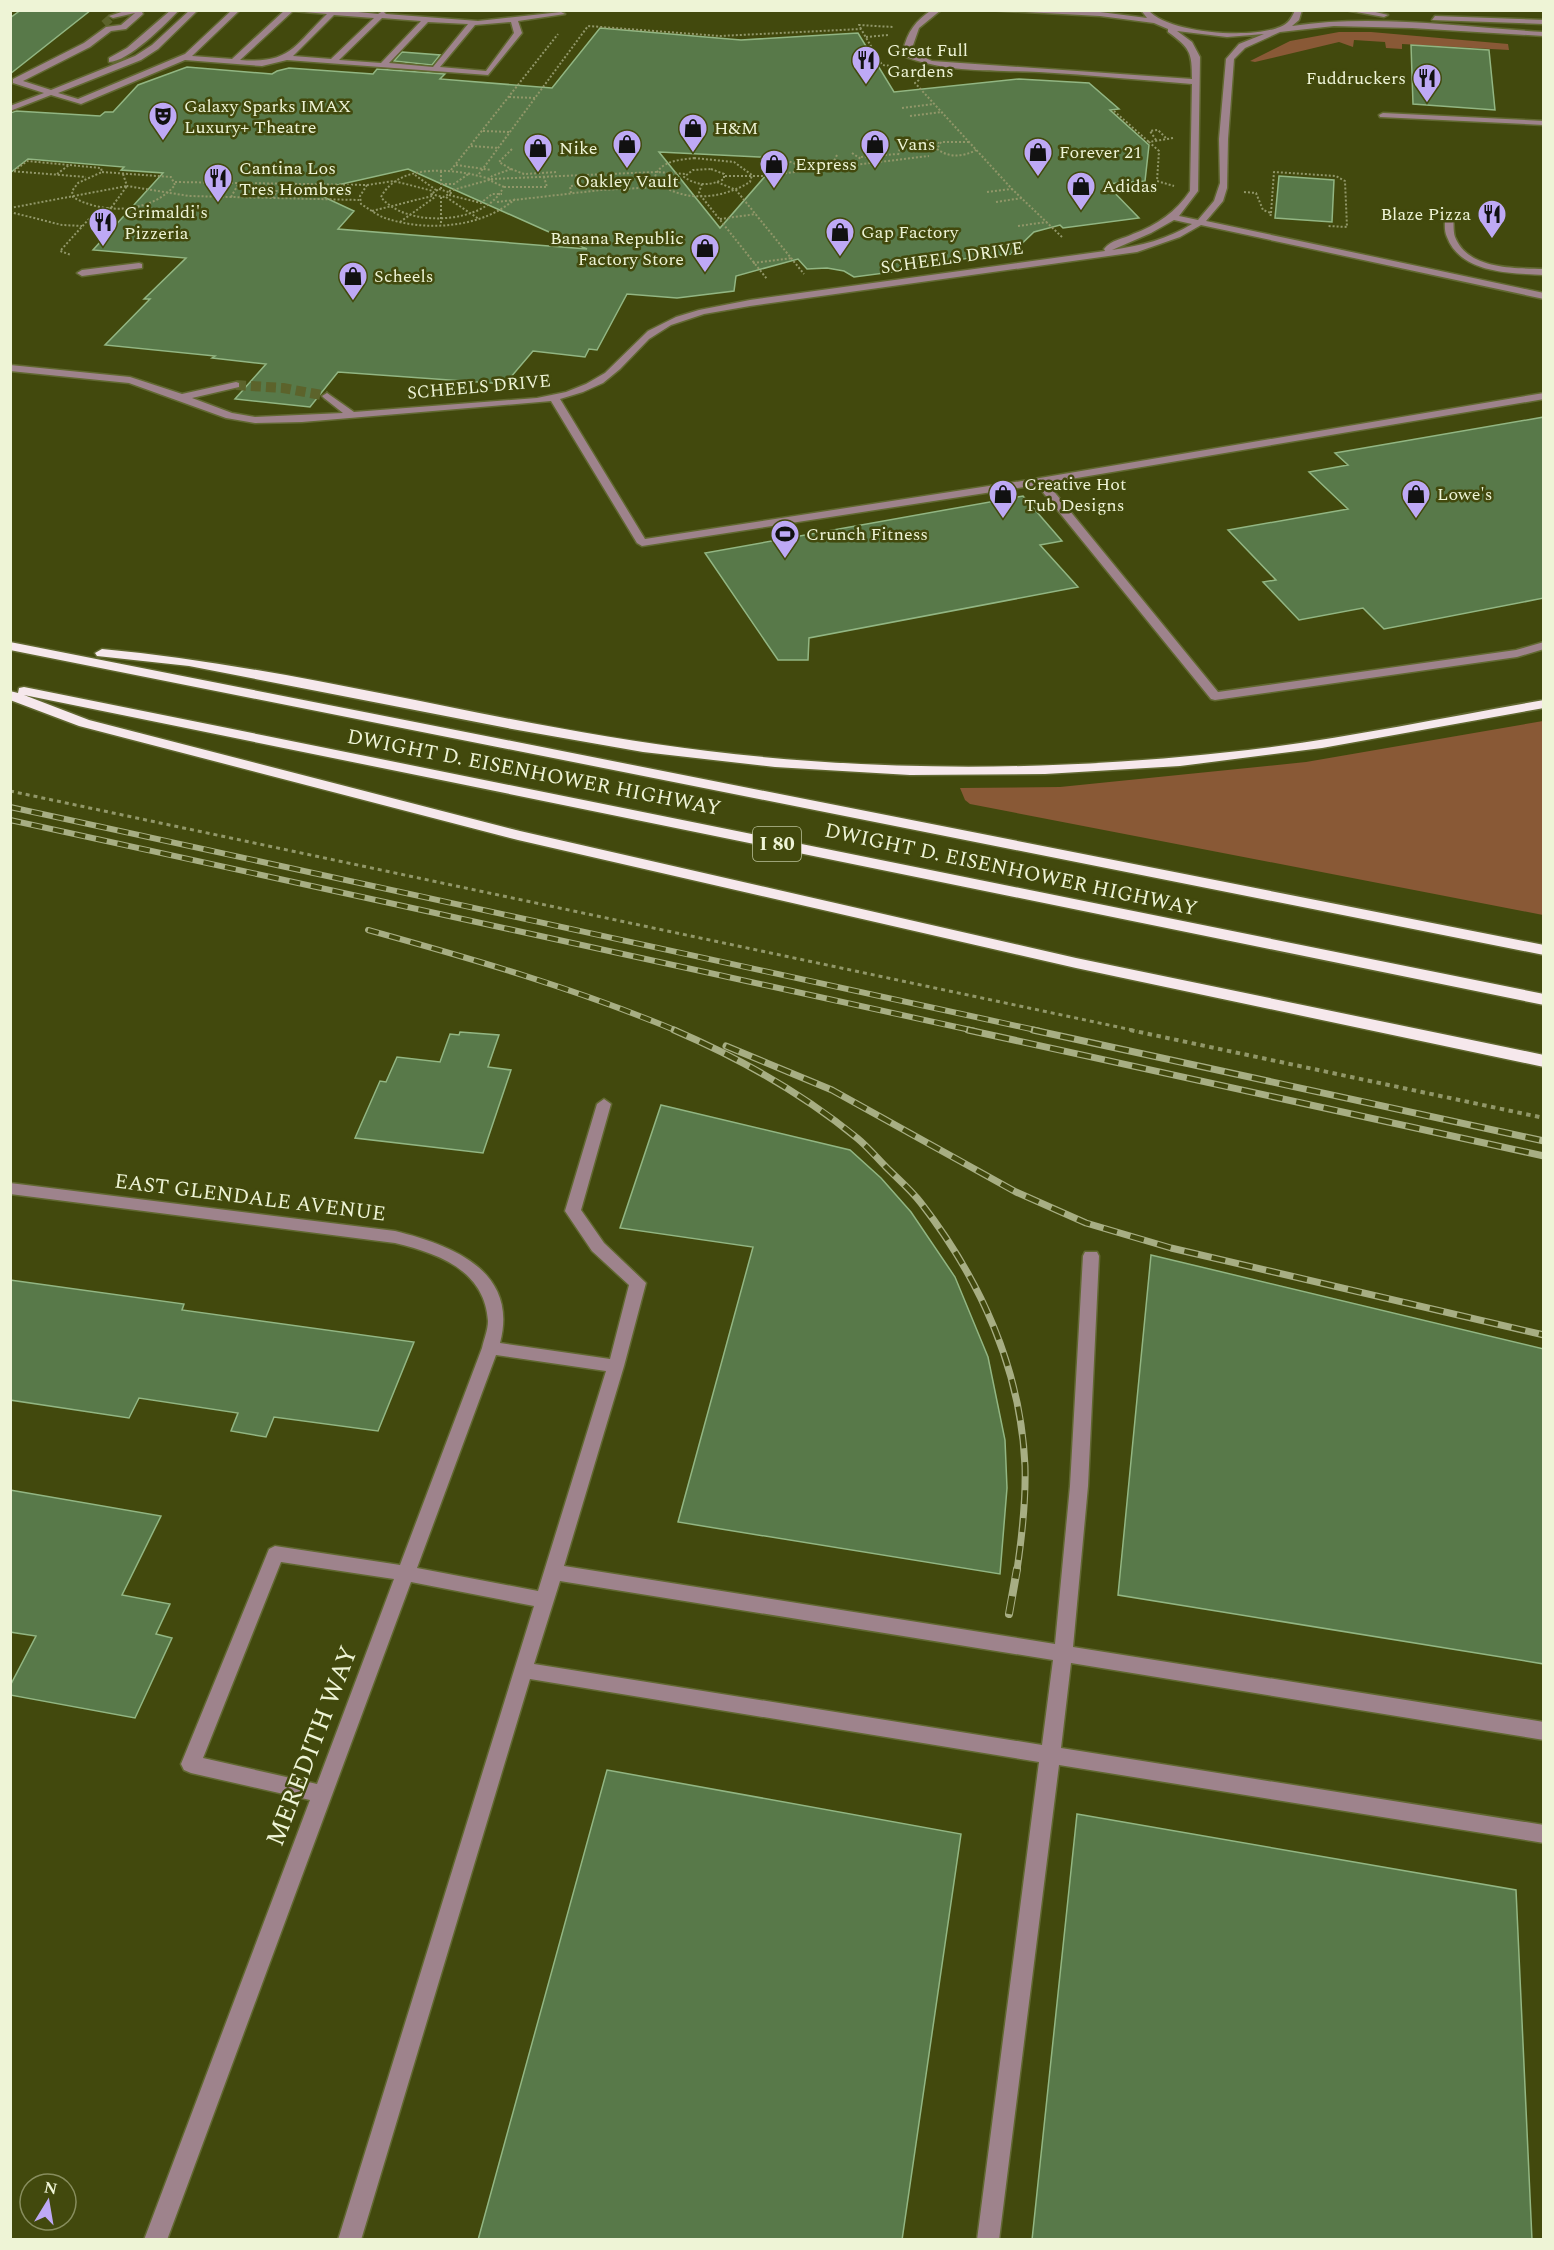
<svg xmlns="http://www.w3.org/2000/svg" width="1554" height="2250" viewBox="0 0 1554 2250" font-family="Spectral,serif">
	<rect width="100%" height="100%" fill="#42490d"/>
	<path fill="#895936" d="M1339,32H1371L1508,44L1509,50L1402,44V49L1386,48L1385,42L1354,40L1353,47L1339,42L1255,62L1250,61L1290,41Z
		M1543,721V915L970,804L965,800L960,788L1060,787L1306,762Z"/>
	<path fill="#587949" stroke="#92b683" stroke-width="1.5" fill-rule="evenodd" d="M21,10H91L10,74V18Z
		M600,28L741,40L858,33L894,92L1019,79L1089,83L1119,109L1110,110L1149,145L1145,181L1106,184L1139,218L1063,228L1060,225L1034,232L1011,254L904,265L908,270L854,277L844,271L827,268L807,269L798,259L736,276L734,291L677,298L627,294L597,350L589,349L585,357L533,351L505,384L338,372L310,407L235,399L266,364L212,358L215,356L105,345L150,299H144L186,258L93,250L163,173L121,170L124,167L28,159L10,173V113L16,111L100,116L105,112H113L138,85L187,67L272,74L277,71L289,68L373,74L377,69L445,74L440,79L552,88ZM659,152L781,158L720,228ZM408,169L587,249L338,229L354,211L311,191Z
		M1411,45L1489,50L1495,110L1413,104Z
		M402,52L440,55L432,65L394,61Z
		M1279,176L1334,180L1332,222L1275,218Z
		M1544,417V598L1384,629L1363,608L1299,620L1263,582L1276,580L1228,530L1348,509L1309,472L1348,465L1335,453Z
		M1023,496L1062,541L1040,545L1078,587L809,638L808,660H778L705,553Z
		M460,1032L499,1035L488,1067L511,1070L483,1153L355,1138L380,1081L386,1082L397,1057L440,1062L450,1034L459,1035Z
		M661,1105L850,1150L881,1178L911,1212L955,1277L988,1357L1005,1440L1007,1488L1000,1574L678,1522L753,1247L620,1228Z
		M1151,1255L1544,1349V1664L1118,1595Z
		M10,1280L184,1304L182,1310L414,1342L378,1431L274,1417L266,1437L231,1431L238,1413L139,1398L129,1418L10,1400Z
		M10,1490L161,1516L122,1595L170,1604L156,1634L172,1638L135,1718L10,1695V1686L36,1636L10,1632Z
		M607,1770L961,1834L902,2240H478Z
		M1077,1814L1516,1890L1532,2240H1032Z"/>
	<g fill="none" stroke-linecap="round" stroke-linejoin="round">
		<path stroke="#5c632b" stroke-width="8" stroke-dasharray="8 4" stroke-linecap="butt" d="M104,24L113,16"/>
		<path stroke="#5c632b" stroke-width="10" stroke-dasharray="10 5" stroke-linecap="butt" d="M236,385L283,388L327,396"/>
		<g stroke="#616831" stroke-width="3">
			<path id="minor" d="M128,10H141L143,14L126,29L111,31L90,47L23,81L51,90L135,56L152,45L190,10H198L158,49L141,60L58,93L78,99L185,54L232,10H240L192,56L232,59L285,10H338L378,14L383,11L386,14L478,21L561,12L565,14L518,21L522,33L488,75L287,60L262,66L185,60L81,104L51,95L10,111V106L44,93L13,83V79L84,43L106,27L121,25L135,13L113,18L109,16ZM293,11L327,14C294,46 290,64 240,60ZM334,15L374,18L331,59L293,56ZM382,18L421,21L381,63L339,60ZM428,22L468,24L433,67L389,63ZM511,22L514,33L486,71L440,67L475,25Z
				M171,10H179C166,24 128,62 109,62V58L127,48Z
				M932,10H941L919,28L911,51L932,61L1192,79C1192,52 1190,48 1168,32V29L1154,23L1100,16L987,10L1100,12L1147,18L1141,10H1148C1169,34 1252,39 1280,27C1288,24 1292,18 1295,10H1302L1299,20L1292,26C1374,14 1461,27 1544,32V36L1412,28L1334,26L1280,32L1245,48L1234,59L1228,139L1227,188L1223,201L1206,221L1544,293V299L1201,225L1180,237L1137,252L750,306L704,314L671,325L649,339L620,369L603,383L583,392L560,399L645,539L1022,481L1544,393V399L1047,483L1218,692L1516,650L1544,642V649L1517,657L1215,700L1211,699L1037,485L642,546L637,543L551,401L302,422L255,423L226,418L129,383L10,371V365L130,377L182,394L236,382L239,383V387L192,398L232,413L255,417L343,413L324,398L322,396L327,393L354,412L537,398L566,392L586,384L605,373L648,331L676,317L699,310L750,300L1105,251L1104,249C1111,240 1123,239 1133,234C1157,225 1176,212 1190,191L1192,84C1141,80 1090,75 1039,72C994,70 949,73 906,57L903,51C907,32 916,20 932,10ZM1177,31L1227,37L1264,34L1239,44L1226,59L1219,139L1220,183L1214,201L1198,220L1179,216L1198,191L1200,57L1192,42ZM1174,220L1192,224C1168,239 1140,246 1112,250L1151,233Z
				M1345,10H1367L1388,15L1384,17Z
				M1435,16L1544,20V24L1432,20Z
				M1383,113L1544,121V125L1380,117L1379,115Z
				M1449,215L1453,218C1454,224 1453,231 1455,237C1468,270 1515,268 1544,269V275C1511,273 1461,274 1447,237C1444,231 1445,224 1445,218Z
				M139,263L142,264V268L82,276L77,273L82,270Z
				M604,1099L611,1104L581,1210L604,1243L646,1283L624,1366L564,1566L1055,1644L1070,1486L1083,1256L1085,1252H1097L1099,1256L1088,1486L1073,1647L1544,1722V1740L1071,1663L1061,1748L1544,1825V1843L1059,1765L999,2240H977L1039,1762L530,1679L361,2240H338L534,1606L411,1582L167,2240H144L310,1800L191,1773L184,1770L181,1764L269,1549L275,1546L400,1565L482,1348C484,1339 488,1330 488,1321C485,1270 437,1253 395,1243L10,1194V1183L395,1231C452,1245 519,1271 500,1343L610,1359L629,1285L592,1251L565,1211L597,1104ZM496,1355L606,1371L538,1591L417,1568ZM281,1562L394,1579L317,1784L203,1758ZM560,1581L1053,1660L1042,1745L534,1664Z"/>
		</g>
		<g stroke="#616831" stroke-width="3">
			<path id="highway" d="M10,642L1544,945V955L10,650Z
				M102,649C306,668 504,727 708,751C887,773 1069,771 1248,750C1347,738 1445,717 1544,700V708L1322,748L1180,766L1045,774L910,775L775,767L643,752L512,729L189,666L97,656L95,653Z
				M24,687L1544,994V1005L24,695L89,720L520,831L1076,958L1544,1055V1067L1076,968L518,840L79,726L10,700V691L18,693L19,688Z"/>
		</g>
		<path stroke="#919769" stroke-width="2" stroke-dasharray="2 2" stroke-linecap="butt" d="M861,29L859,25L893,27
			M866,37L888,35
			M919,80L915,83L1012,189L1063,238
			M509,97L535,98
			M902,108L933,104
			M1114,111L1149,142
			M910,116L941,112
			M483,131L510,132
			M1173,138L1149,142L1159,151L1157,181L1174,186
			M926,140L939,143
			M1156,140L1150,131L1158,130L1166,138
			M969,142H941L937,149C949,158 963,157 976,150
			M471,146L499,148
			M852,153L861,159
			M837,155L834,161L847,165
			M898,155L900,148
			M861,157L897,154
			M694,158L734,162L752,175L750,182C720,200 682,203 654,180C658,161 678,160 694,158Z
			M786,160L800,166L805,171
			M456,165L491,170
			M511,169L524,174L558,172
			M711,169L724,174V179C710,186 697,186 684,177L693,170Z
			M451,170L558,34
			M10,171L86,177
			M14,171L27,161L69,165
			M441,171V189
			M102,172L171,177L175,185C152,213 103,215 73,197L72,191L78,183Z
			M57,174L69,165L101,168L102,172
			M123,174L127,186L189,196L359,200
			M479,174L588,26L720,36L861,29L882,65L890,66
			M609,174L614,189
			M415,175L436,190
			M725,176H762L929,156
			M491,179L656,172L685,174
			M493,180C460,169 400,161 381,197C405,228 482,225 502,190
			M175,182L367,185L394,181L433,191
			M717,182L736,190L804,274
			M270,184L267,191H277L273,198
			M441,184H454L470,173
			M702,184L699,192L701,196L767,279
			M367,185L360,196L361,204C369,209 377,215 385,218C426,232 482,228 515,199
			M580,185L589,186L593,190
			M504,187H547L544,177
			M439,189L451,193L443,197L431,194Z
			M449,191L489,180
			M987,192L1012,189
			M1244,192L1256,193L1263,210L1271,213L1270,218
			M571,193L570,186L580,185L578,175
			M449,195L481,203L492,194H502
			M231,197L239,183
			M441,197V224
			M446,197L479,219
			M253,198L256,191H267
			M497,202L601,190L660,187
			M996,202L1022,198
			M10,208L127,186L111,208L97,210L60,251L71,255
			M372,211L432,196
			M10,212L62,225L82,226
			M1271,213L1274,172L1336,176L1345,181L1347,227L1328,226
			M720,219L756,214
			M400,222L435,197
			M1018,226L1047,222
			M753,263L792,258"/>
		<path stroke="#919769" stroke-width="3" stroke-dasharray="4 4" stroke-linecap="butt" d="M10,791L1137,1031"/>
		<path stroke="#919769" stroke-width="4" stroke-dasharray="4.5 4.5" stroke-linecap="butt" d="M1130,1030L1544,1118"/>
		<use href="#minor" fill="#9e838c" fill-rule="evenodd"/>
		<use href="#highway" fill="#f6e8ec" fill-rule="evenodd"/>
		<g stroke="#a7ae83" stroke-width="6">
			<path id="rail-far2" d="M10,807L1040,1031
				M10,820L975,1031
				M368,930C473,959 577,989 677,1031"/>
		</g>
		<g stroke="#a7ae83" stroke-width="7">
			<path id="rail-far1" d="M674,1030C739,1058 802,1093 857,1138C868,1147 877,1158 886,1167C898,1179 911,1190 921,1203C980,1279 1021,1369 1025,1466C1026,1501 1022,1536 1017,1570
				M968,1030L1544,1156
				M1033,1030L1544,1141
				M726,1046L832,1090L1016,1192L1086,1223L1171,1248L1544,1335"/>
		</g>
		<g stroke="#a7ae83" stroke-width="8">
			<path id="rail" d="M1009,1614L1017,1569"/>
		</g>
		<use href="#rail-far2" stroke="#42490d" stroke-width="4" stroke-dasharray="11" stroke-linecap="butt"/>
		<use href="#rail-far1" stroke="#42490d" stroke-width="4.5" stroke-dasharray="14" stroke-linecap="butt"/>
		<use href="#rail" stroke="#42490d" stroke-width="6" stroke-dasharray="18" stroke-linecap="butt"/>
		<path stroke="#919769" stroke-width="2" stroke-dasharray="2 2" stroke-linecap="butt" d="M504,187L489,180L492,176L511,169L499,162L512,149"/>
	</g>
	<defs>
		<g id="restaurant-pin" transform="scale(1.5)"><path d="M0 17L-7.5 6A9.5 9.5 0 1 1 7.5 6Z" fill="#bea9f5" stroke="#42490d"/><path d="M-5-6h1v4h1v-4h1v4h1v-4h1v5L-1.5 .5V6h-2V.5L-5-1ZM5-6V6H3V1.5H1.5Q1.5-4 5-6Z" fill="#111"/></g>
		<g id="theatre-pin" transform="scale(1.5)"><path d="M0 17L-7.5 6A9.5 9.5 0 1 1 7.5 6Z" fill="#bea9f5" stroke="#42490d"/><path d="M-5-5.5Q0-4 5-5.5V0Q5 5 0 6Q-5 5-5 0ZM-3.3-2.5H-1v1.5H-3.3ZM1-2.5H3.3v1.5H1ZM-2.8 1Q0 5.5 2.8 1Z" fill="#111"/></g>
		<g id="shop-pin" transform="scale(1.5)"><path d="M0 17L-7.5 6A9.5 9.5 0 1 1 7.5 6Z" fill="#bea9f5" stroke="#42490d"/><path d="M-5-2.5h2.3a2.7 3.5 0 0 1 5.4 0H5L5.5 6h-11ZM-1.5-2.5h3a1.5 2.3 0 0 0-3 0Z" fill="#111"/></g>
		<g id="stadium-pin" transform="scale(1.5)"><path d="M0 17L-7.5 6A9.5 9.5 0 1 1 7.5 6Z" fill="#bea9f5" stroke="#42490d"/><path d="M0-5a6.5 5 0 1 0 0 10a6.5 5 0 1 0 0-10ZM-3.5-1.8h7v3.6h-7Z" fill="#111"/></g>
	</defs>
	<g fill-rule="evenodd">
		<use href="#restaurant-pin" x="866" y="60"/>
		<use href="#restaurant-pin" x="1427" y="78"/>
		<use href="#theatre-pin" x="163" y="116"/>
		<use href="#shop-pin" x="693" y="128"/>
		<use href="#shop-pin" x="627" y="144"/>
		<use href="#shop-pin" x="875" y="144"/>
		<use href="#shop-pin" x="538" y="148"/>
		<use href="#shop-pin" x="1038" y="152"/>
		<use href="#shop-pin" x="774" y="164"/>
		<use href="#restaurant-pin" x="218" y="178"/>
		<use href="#shop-pin" x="1081" y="186"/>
		<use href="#restaurant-pin" x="1492" y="214"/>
		<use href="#restaurant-pin" x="103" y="222"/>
		<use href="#shop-pin" x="840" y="232"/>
		<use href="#shop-pin" x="705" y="248"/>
		<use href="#shop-pin" x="353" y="276"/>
		<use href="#shop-pin" x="1003" y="494"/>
		<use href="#shop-pin" x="1416" y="494"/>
		<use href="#stadium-pin" x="785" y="534"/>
	</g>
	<g text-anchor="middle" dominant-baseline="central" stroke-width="5" stroke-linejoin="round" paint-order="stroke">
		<g font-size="18" fill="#eef4d6" stroke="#42490d" text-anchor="start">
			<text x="887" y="50">Great Full<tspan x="887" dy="21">Gardens</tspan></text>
			<text x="1406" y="78" text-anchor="end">Fuddruckers</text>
			<text x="184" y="106">Galaxy Sparks IMAX<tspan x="184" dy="21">Luxury+ Theatre</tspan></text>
			<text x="714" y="128">H&amp;M</text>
			<text x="896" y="144">Vans</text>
			<text x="559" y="148">Nike</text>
			<text x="1059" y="152">Forever 21</text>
			<text x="795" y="164">Express</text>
			<text x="239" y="168">Cantina Los<tspan x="239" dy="21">Tres Hombres</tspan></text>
			<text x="627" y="181" text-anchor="middle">Oakley Vault</text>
			<text x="1102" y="186">Adidas</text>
			<text x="124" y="212">Grimaldi's<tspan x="124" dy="21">Pizzeria</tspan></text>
			<text x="1471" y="214" text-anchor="end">Blaze Pizza</text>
			<text x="861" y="232">Gap Factory</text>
			<text x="684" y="238" text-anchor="end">Banana Republic<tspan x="684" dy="21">Factory Store</tspan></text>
			<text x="374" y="276">Scheels</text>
			<text x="1024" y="484">Creative Hot<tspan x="1024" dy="21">Tub Designs</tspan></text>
			<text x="1437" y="494">Lowe's</text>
			<text x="806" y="534">Crunch Fitness</text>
		</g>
		<g font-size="18" fill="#eef4d6" stroke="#42490d">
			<text transform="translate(952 258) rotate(-8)">SCHEELS DRIVE</text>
			<text transform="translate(479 387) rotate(-5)">SCHEELS DRIVE</text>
		</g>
		<rect fill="#42490d" stroke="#bac19a" stroke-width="1.5" x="753" y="827" width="48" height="34" rx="4.5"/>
		<g font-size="20" font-weight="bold" fill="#eef4d6">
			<text x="777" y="844">I 80</text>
		</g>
		<g font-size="21" fill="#eef4d6" stroke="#42490d">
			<text transform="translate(534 773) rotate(11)">DWIGHT D. EISENHOWER HIGHWAY</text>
			<text transform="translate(1011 870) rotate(12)">DWIGHT D. EISENHOWER HIGHWAY</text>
			<text transform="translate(250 1198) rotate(7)">EAST GLENDALE AVENUE</text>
		</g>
		<g font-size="26" fill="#eef4d6" stroke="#42490d">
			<text transform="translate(312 1746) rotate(-69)">MEREDITH WAY</text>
		</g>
	</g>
	<rect width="1554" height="2250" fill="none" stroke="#eef4d6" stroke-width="24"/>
	<g transform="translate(48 2202) rotate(11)"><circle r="28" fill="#42490d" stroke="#878d5d" stroke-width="1.5"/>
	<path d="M0-4.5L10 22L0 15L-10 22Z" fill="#bea9f5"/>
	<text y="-9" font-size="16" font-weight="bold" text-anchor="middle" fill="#eef4d6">N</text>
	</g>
</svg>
